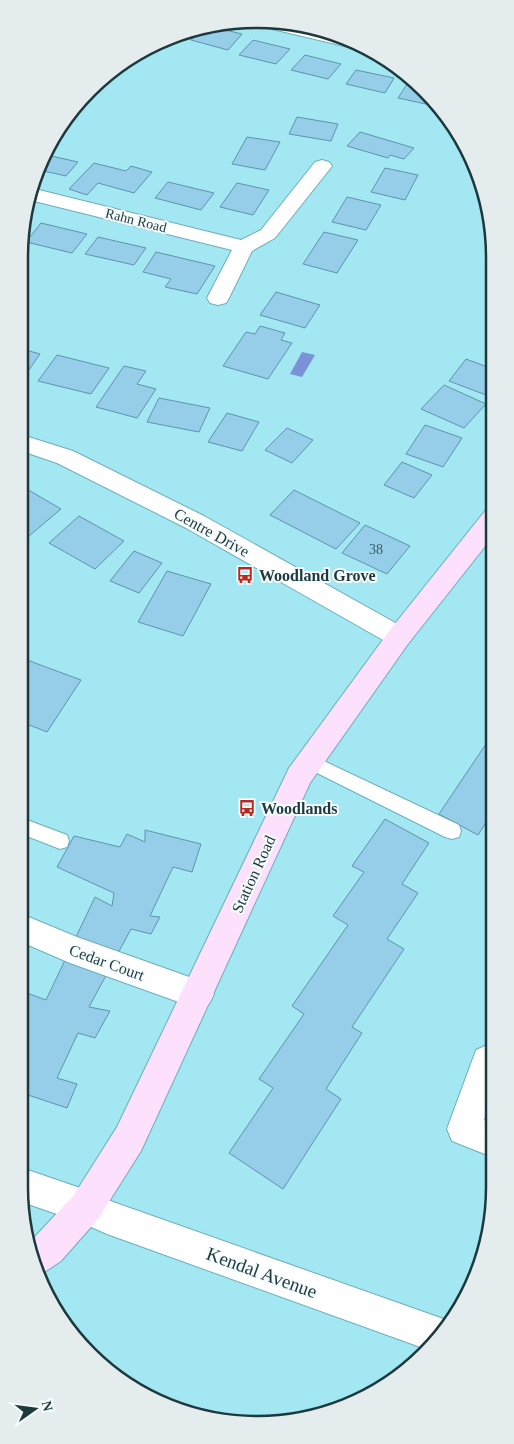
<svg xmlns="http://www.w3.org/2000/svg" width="514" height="1444" font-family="Georgia,serif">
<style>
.water{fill:#7b92d7}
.building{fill:#96cee9;stroke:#5d94ad}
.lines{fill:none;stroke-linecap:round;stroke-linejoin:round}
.lane-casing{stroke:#6caeb9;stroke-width:2}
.street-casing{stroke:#6caeb9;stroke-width:2}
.secondary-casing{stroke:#6caeb9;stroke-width:2}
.lane{fill:#fff;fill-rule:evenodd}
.street{fill:#fff;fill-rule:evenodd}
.secondary{fill:#fde0fb;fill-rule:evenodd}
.labels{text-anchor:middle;stroke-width:4;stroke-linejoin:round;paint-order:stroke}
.far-street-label{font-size:14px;fill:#1d393d;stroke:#f6fcfd}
.number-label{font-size:14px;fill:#3b5e68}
.street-label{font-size:16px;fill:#1d393d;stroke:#f6fcfd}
.poi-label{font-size:16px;font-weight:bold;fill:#1d393d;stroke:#f6fcfd;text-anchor:start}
.near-street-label{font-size:19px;fill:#1d393d;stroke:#f6fcfd}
.rim{fill:none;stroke:#1d393d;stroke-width:2.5}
</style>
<rect width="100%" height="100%" fill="#a3e7f2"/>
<path class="water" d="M302,352L315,355L302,377L290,374Z"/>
<path class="building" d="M209,26L242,34L228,50L191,40L202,29Z
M253,40L290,49L276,64L239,55Z
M305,55L341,64L328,79L291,70Z
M356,70L394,78L385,93L346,84Z
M409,81L415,83L436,100L445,114L432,111L435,106L398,98Z
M297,117L338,124L331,141L289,134Z
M360,132L414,148L404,159L390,155L388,158L347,146Z
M247,137L280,142L265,170L232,164Z
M47,155L78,162L66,176L39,170Z
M94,163L126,171L131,166L152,172L134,193L98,183L87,195L69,189Z
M385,168L418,175L405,200L371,192Z
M168,182L214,193L201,210L155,198Z
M237,183L269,190L253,215L220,207Z
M347,197L381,205L366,230L332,222Z
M41,223L87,234L72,253L26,242Z
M324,232L358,240L337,273L303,264Z
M98,237L146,248L134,265L85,254Z
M156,252L215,266L197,294L165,287L171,279L143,272Z
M276,292L320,305L305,328L260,315Z
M260,326L285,333L281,340L292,343L268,379L223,366L246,332L255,334Z
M19,348L40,354L26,374L19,373Z
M493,351V364L485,361Z
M57,355L109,368L91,394L38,381Z
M466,359L493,369L494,398L449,381Z
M124,366L146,371L137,384L156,389L137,418L96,407Z
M444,385L486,404L464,428L421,409Z
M159,398L210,408L199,432L147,422Z
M227,413L259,422L242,451L208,442Z
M425,425L462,438L443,467L406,454Z
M287,428L313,440L292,463L265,450Z
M402,462L432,475L414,498L384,485Z
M25,488L61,509L29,536L19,530V493Z
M294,490L360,523L336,549L270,515Z
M79,516L124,541L95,569L49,543Z
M365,525L410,546L387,574L342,553Z
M134,551L162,563L139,593L110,581Z
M167,571L211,584L183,636L138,622Z
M19,657L81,680L47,732L19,721Z
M494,732V810L478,835L439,814Z
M385,819L429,843L402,884L418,893L387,939L404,949L352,1027L362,1033L326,1089L341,1099L283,1189L229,1153L273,1088L259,1079L304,1014L292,1006L348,925L333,916L364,872L352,866Z
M145,830L201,844L192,872L173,867L150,916L160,917L151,934L131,929L89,1007L110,1011L95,1038L78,1033L57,1078L77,1084L67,1108L19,1092V990L46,1000L95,897L112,906L114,893L57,867L74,836L120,847L127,834L145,842Z
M495,950V970L486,965Z"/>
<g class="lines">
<g class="lane-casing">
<path id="lane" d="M309,754L459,825L461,831L459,837L452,839L445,837L303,766L300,761L303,756Z
M19,817L67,835L69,841L67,847L60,849L19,833Z"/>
</g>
<g class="street-casing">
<path id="street" d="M266,23C305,26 332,32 368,47L361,50L268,28Z
M322,160L329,162L332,166L329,170L275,238L252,251L229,298L226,303L218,305L210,303L207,298L232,250L26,199L31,188L241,240L261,230L315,162Z
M19,434L73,451L204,516L408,630L412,637L408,644L399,647L390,644L186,528L57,463L19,450Z
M19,913L77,937L209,984L214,994L209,1004L198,1009L70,963L19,941Z
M487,1045L495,1049V1086L484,1120L495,1124V1158L452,1141L447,1129L476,1050Z
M19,1167L86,1190L113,1202L452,1322L426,1349L107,1234L80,1222L22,1202L19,1187Z"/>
</g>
<g class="secondary-casing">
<path id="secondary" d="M494,508V535L408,644L310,783L141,1151L98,1219L61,1261L37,1277L30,1242L74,1195L117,1127L289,768L390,630L485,511Z"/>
</g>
<use href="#lane" class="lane"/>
<use href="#street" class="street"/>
<use href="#secondary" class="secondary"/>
</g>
<defs>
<g id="bus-bare" transform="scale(1.35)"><path d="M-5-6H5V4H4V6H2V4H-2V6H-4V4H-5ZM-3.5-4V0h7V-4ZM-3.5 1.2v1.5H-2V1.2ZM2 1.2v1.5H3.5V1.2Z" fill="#b82a1f" stroke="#f6fcfd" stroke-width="2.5" paint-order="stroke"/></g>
</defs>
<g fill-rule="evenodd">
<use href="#bus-bare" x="245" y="575"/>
<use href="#bus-bare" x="247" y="808"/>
</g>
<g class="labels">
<g class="far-street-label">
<text transform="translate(136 220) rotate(14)" y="5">Rahn Road</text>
</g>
<g class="number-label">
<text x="376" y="554">38</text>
</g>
<g class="street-label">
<text transform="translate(212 532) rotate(29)" y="6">Centre Drive</text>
<text transform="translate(253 874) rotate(-65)" y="6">Station Road</text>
<text transform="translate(107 962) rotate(20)" y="6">Cedar Court</text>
</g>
<g class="poi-label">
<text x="259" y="581">Woodland Grove</text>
<text x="261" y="814">Woodlands</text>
</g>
<g class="near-street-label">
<text transform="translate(262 1272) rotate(20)" y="7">Kendal Avenue</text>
</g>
</g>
<path d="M0 0H514V1444H0ZM257 28H257A229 229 0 0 1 486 257V1187A229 229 0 0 1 257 1416H257A229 229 0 0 1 28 1187V257A229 229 0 0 1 257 28Z" fill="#e5ecee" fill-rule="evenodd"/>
<path class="rim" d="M257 28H257A229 229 0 0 1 486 257V1187A229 229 0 0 1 257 1416H257A229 229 0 0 1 28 1187V257A229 229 0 0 1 257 28Z"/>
<g transform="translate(35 1409) rotate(76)" stroke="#f6fcfd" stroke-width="4" paint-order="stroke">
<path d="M0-4L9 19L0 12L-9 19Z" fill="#1d393d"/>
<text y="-8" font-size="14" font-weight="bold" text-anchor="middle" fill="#1d393d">N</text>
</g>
</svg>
